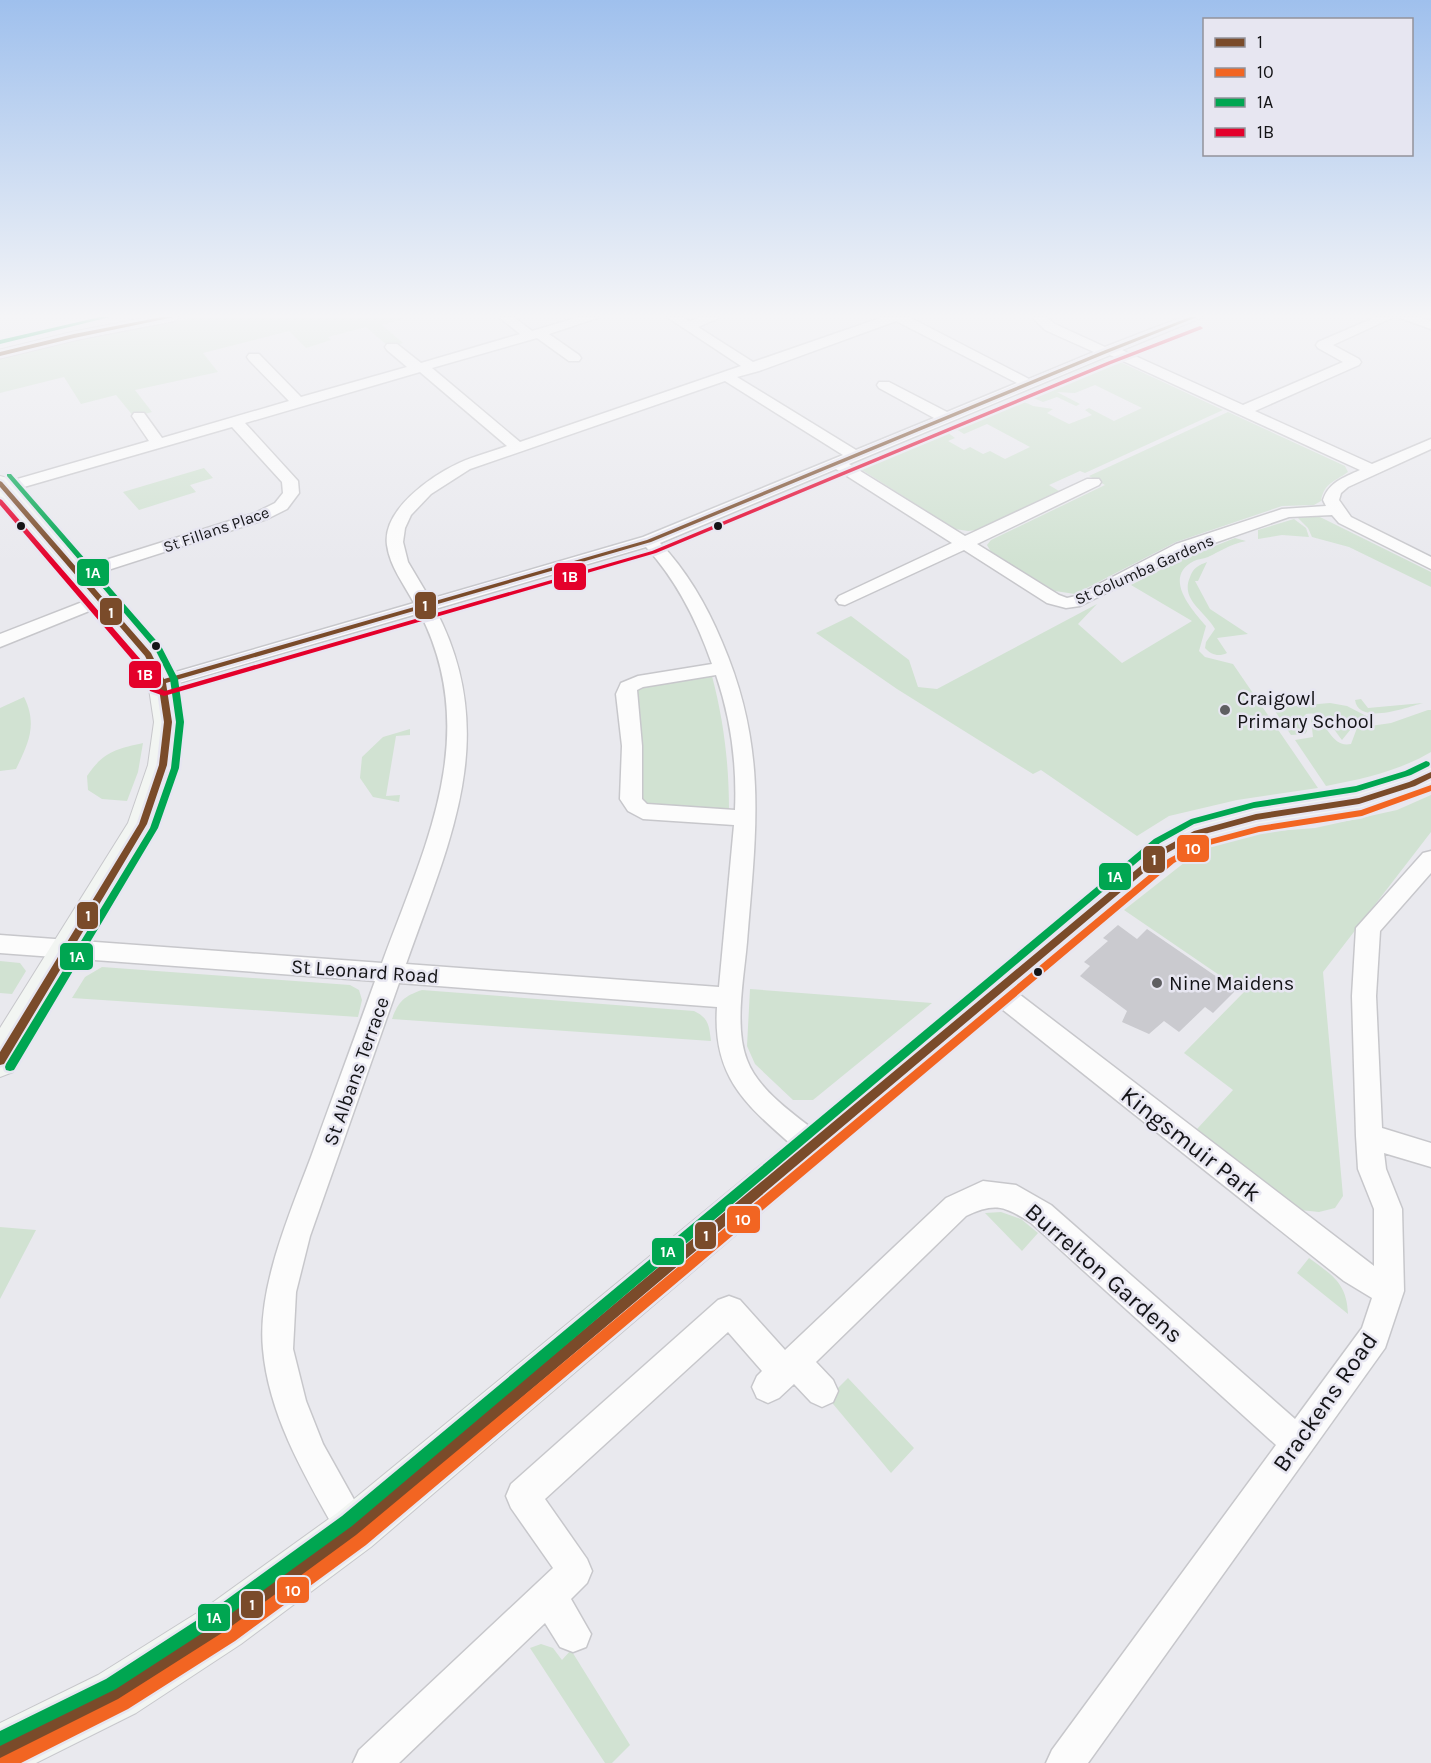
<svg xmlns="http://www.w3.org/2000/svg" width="1431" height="1763" font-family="Karla,sans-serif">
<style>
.green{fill:#d1e2d2}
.building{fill:#cacacf}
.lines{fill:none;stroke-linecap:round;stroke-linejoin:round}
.street-casing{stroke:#c7c7cb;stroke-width:3}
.secondary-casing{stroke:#c7c7cb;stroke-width:2}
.street{fill:#fcfcfc;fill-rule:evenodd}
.secondary{fill:#f2f5f2;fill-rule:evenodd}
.bus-1-casing{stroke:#e7e6f1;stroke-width:5}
.bus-2-casing{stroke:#e7e6f1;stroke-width:5}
.bus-3-casing{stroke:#e7e6f1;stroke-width:5}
.bus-4-casing{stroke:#e7e6f1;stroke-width:5}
.bus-1{fill:#7a4b2a;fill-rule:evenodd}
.bus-2{fill:#f26522;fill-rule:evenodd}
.bus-3{fill:#00a651;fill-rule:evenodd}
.bus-4{fill:#e4002b;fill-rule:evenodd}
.bus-dot{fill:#141417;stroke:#e7e6f1;stroke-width:2}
.poi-dot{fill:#5f5f62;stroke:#e7e6f1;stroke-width:2}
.labels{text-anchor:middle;stroke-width:5;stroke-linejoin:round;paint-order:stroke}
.far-street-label{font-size:16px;fill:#141417;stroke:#e7e6f1}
.poi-label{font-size:20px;fill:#141417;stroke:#e7e6f1;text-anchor:start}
.street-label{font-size:20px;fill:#141417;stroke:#e7e6f1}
.near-street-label{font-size:24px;fill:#141417;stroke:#e7e6f1}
.line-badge{stroke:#e7e6f1;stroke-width:2}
.badge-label{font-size:16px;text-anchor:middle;font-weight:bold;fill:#fff}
</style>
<rect width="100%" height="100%" fill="#e9e9ee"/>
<path class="green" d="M198,317H409L382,325L403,343L389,347L366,327L328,337L331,340L306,348L289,331L203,353L218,372L135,390L152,412L134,417L116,395L81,404L64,377L0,393V359L77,340Z
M1104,360L1118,361L1223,410L1085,473L1080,471L1049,485L1059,491L977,530L968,531L955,529L862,470L860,466L864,462L943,429L955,438L948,441L964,450L970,447L983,454L990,451L1005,459L1030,447L987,424L964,434L951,426L1016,398L1033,406L1053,409L1047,413L1069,424L1092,415L1085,410L1089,408L1114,421L1142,408L1095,385L1075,393L1057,392L1080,404L1076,406L1057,397L1043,402L1024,394Z
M1228,412L1345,466L1348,472C1334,482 1324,483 1321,501L1314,505L1282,506L1176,542L1075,594L1055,591L991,552L987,545L991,540L1105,485L1089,476Z
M204,468L213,478L190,485L196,492L139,510L123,492Z
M1308,516L1320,517L1431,572V587L1349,547L1312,537L1308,528L1298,518Z
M1294,519L1306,528L1309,537L1282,535L1258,539V530Z
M1235,538L1246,541C1228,545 1223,550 1208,557C1203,559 1198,559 1194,561C1162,577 1192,610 1206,626L1199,651L1205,657L1233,664L1318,788L1237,800L1169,816L1137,836L1041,770L1033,774L897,689L816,633L851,616L909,660L918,687L937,689L1097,604L1078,624L1122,663L1192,621L1131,585L1182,559Z
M1207,562L1198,581H1195L1210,609L1248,634L1217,638L1227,653C1219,657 1211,655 1205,648L1206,642L1215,629C1205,611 1180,600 1190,577C1193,568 1199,565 1207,562Z
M707,675L712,676C724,722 729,764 729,811L642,804L635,690L643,686Z
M24,697C38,725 28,744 16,769L0,771V708Z
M1361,699L1368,708L1423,703C1407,707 1359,726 1355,700Z
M1330,703L1347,706L1374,720L1355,724L1342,740C1332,727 1324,710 1306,714L1302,719L1307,731L1305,734L1291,735L1273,708Z
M1428,710H1431V752C1399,771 1362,779 1326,786L1295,740L1313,737L1311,719L1314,717C1329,725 1332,748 1351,744L1357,728L1391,723Z
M410,729V735L396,736L386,796L400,795L399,802L373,797L360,778L362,757L383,737Z
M143,743L138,772L127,801L102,799L88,790L87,776C103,752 116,749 143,743Z
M1431,795V832L1323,972L1343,1196L1335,1208L1319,1212L1300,1210L1197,1129L1233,1090L1184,1053L1244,992L1124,910L1203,848L1252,833L1315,828L1397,810Z
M0,961L20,963L26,971L12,994L0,993Z
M102,967L350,985L359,990L362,1000L358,1017L72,998L85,977Z
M750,989L932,1003L813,1100H793L755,1064L747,1046Z
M422,990L694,1011C709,1018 709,1026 711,1041L392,1019C398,1002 404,996 422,990Z
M1001,1212L1021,1219L1038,1233L1022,1251L985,1213Z
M0,1227L36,1230L0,1299Z
M1309,1258C1332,1275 1347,1283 1348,1314L1297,1273Z
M848,1378L914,1448L891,1473L828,1398Z
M541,1644L553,1648L562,1660L571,1650L630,1745L612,1763H605L530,1648Z"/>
<path class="building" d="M1118,925L1137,939L1147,929L1236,990L1213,1013L1205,1007L1179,1032L1164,1021L1149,1034L1122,1022L1127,1011L1080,976L1090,966L1084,962L1108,941L1103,938Z"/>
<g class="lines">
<g class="street-casing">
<path id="street" d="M152,317H180L174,321L74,340L0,358V350L74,332Z
M499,317H514L532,331L579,317H600L549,334L579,355L581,358L579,361H569L537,338L432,368L520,442L741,366L667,317H682L689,321L701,317H721L698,327L753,362L883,317H909L1029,379L1094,352L1045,330L1032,317H1046L1055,324L1105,347L1183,317H1202L1122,350L1243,405L1343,362L1318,348L1316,345L1318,342L1376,317H1394L1333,345L1359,359L1361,362L1359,365L1255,411L1372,464L1431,439V449L1348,487L1341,493L1339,500L1351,517L1431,557V569L1339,523L1332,515L1289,517L1188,552L1080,606L1066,608L1047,603L964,550L845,605L839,604L836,600L839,596L952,543L836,469L660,543C687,571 707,606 722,642C768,749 756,830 747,942C744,977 734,1027 747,1060C759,1092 797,1116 823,1137L827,1146L823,1155L813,1158L803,1155C752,1109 712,1083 717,1007L399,983L310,1236L296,1292L293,1349L306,1401L323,1444L371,1530L366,1542L354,1547L342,1542C309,1483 269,1419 263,1349C257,1288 290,1213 311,1157C332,1098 354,1040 375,981L0,953V935L382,963C425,846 482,735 420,613L162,688L155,686L152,682L155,678L414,603C404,584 390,567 387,545C382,510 431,476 459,463C474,456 491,452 507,446L420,372L245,423L298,481L299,493L287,509L267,519L80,579L74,578L71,574L74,570L255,513L275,503L283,493L282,482L232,427L10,491L0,492V484L149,441L132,416L134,413H144L162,438L289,401L249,360L247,357L249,354H259L301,397L407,367L387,350L385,347L387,344H397L421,363L520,334ZM896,321L1017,383L947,412L889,382H879L877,385L879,388L934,418L856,450L737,377L759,371ZM1110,355L1360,470C1343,478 1329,482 1323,500L1326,506L1282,509L1176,544L1076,596L1067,598L1059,595L977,544L1099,485L1101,482L1099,479H1087L965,536L849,464ZM725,381L843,455L643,537L430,599L408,562L403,542L405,528L411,515L431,494L470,469ZM646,547C677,581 697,621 712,664L638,676L621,683L616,694L622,746L620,799L628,811L643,819L734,825L719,987L406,964C449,842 502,735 435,609ZM716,675C731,719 737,764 735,810L647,804L642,799V746L637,690L643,687Z
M1397,317H1418L1431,321V329Z
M103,594L109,595L112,599L109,603L0,647V634Z
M1431,851V873L1380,931L1376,996L1382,1128L1431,1143V1167L1384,1153L1386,1169L1402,1209L1404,1291L1385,1348L1088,1763H1046L1052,1750L1276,1445L1031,1223C1005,1206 995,1202 966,1216L816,1362L833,1380L838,1391L833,1402L822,1407L811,1402L794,1384L779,1398L768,1403L757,1398L752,1387L757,1376L762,1371L728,1332L545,1499L587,1559L592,1571L587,1583L571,1599L591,1634L586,1647L573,1652L560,1647L545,1623L399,1763H353L359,1750L553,1568L511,1508L506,1496L511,1484L718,1300L729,1296L740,1300L785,1350L946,1198L983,1181L1016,1185L1051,1205L1295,1419L1362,1328L1372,1298L1344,1281L988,998L985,991L988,984L997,981L1006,984L1374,1266V1209L1358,1169L1356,1136L1352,996L1356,928L1423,853Z"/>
</g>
<g class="secondary-casing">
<path id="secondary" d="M0,476L8,478L158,649L176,682L182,722L178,765L159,824L13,1072L0,1077V1028L128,823L148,765L154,722L148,682L136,658L0,497Z
M1431,764V788L1423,792L1359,812L1256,828L1204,843L1175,859L371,1547L241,1644L136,1713L36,1763H0V1723L98,1675L205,1608L337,1513L1153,843L1183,826L1194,822L1256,806L1357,790Z"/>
</g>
<use href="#street" class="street"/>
<use href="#secondary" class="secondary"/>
<g class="bus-1-casing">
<path id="bus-1" d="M162,317H174L74,338L0,356V352L74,334Z
M1190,317H1197L1107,353L651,542L166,683L172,722L167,765L147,824L4,1064L0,1065V1052L139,824L159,765L164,722L158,682L145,656L0,487V481L2,482L151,653L164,679L647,540L1103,351Z
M1431,772V778L1415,786L1359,804L1256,820L1197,836L1167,853L359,1535L228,1631L122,1699L0,1759V1744L112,1689L218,1621L349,1525L1161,849L1194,831L1256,814L1359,798L1409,782Z"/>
</g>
<g class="bus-2-casing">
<path id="bus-2" d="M1431,785V791L1362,816L1259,832L1202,847L1174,863L366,1545L235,1641L128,1709L21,1763H0V1758L118,1699L225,1631L356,1535L1168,859L1199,842L1259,826L1361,810Z"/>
</g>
<g class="bus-3-casing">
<path id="bus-3" d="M100,317H110L0,344V340Z
M7,474H11L161,646L178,679L184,722L179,768L158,828L14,1070L10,1071L6,1070L5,1067L6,1064L150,828L171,768L176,722L170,679L155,649L7,476Z
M1426,761L1429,762L1430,764L1429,766L1411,775L1356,792L1254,808L1194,824L1160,843L352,1526L221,1621L116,1689L0,1746V1731L106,1679L211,1611L342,1516L1154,839L1191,819L1254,802L1356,786L1405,771Z"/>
</g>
<g class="bus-4-casing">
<path id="bus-4" d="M1200,326L1203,328L1202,329L1111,364L656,553L164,696L150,691L135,663L0,505V499L2,500L141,660L156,687L165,691L652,551L1107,362Z"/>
</g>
<use href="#bus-1" class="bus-1"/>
<use href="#bus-2" class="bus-2"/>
<use href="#bus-3" class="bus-3"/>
<use href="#bus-4" class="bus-4"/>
</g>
<linearGradient id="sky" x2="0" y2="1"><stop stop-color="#9fc0ed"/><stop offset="0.56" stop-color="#f5f5f7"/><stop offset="1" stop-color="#f5f5f7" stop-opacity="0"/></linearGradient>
<rect width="1431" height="564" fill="url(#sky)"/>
<g class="bus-dot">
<circle cx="21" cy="526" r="5"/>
<circle cx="718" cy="526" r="5"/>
<circle cx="156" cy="646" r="5"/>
<circle cx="1038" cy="972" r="5"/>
</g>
<g class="poi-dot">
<circle cx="1225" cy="710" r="6"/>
<circle cx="1157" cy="983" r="6"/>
</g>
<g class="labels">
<g class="far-street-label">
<text transform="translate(216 529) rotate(-19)" y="6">St Fillans Place</text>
<text transform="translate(1144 569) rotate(-24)" y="6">St Columba Gardens</text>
</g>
<g class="poi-label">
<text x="1237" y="705">Craigowl<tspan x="1237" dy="23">Primary School</tspan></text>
<text x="1169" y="990">Nine Maidens</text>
</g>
<g class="street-label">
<text transform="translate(365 971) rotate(4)" y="7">St Leonard Road</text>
<text transform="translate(356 1071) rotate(-70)" y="7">St Albans Terrace</text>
</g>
<g class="near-street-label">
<text transform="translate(1191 1144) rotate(38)" y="8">Kingsmuir Park</text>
<text transform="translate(1104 1273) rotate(41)" y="8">Burrelton Gardens</text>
<text transform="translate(1325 1402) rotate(-55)" y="8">Brackens Road</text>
</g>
</g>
<g class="line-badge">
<rect x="76" y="558" width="34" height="29" rx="6" fill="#00a651"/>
<rect x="553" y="562" width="34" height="29" rx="6" fill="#e4002b"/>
<rect x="414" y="591" width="23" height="29" rx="6" fill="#7a4b2a"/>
<rect x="99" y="597" width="24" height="29" rx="6" fill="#7a4b2a"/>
<rect x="128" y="660" width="34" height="29" rx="6" fill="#e4002b"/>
<rect x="1176" y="834" width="34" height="29" rx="6" fill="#f26522"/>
<rect x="1142" y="845" width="24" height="29" rx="6" fill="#7a4b2a"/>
<rect x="1098" y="862" width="34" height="29" rx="6" fill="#00a651"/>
<rect x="76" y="901" width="23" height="29" rx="6" fill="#7a4b2a"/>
<rect x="59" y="942" width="35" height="29" rx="6" fill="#00a651"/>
<rect x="726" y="1205" width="35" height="29" rx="6" fill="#f26522"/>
<rect x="694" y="1221" width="23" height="29" rx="6" fill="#7a4b2a"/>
<rect x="651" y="1237" width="34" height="29" rx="6" fill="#00a651"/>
<rect x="276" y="1576" width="34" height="28" rx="6" fill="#f26522"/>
<rect x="240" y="1590" width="24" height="29" rx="6" fill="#7a4b2a"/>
<rect x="197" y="1603" width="34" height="29" rx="6" fill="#00a651"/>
</g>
<g class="badge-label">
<text x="93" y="578">1A</text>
<text x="570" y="582">1B</text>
<text x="425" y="611">1</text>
<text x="111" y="618">1</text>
<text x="145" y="680">1B</text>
<text x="1193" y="854">10</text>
<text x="1154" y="865">1</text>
<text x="1115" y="882">1A</text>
<text x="88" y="921">1</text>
<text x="77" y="962">1A</text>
<text x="743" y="1225">10</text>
<text x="706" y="1241">1</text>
<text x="668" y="1257">1A</text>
<text x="293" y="1596">10</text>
<text x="252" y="1610">1</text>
<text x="214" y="1623">1A</text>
</g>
<rect x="1203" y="18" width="210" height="138" fill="#e7e6f1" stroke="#93929a" stroke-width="1.5"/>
<rect x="1215" y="38" width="30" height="9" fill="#7a4b2a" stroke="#93929a" stroke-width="1.5"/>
<text x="1257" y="48" font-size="18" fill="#141417">1</text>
<rect x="1215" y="68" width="30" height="9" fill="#f26522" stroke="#93929a" stroke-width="1.5"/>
<text x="1257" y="78" font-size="18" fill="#141417">10</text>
<rect x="1215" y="98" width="30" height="9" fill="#00a651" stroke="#93929a" stroke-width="1.5"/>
<text x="1257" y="108" font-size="18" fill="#141417">1A</text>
<rect x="1215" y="128" width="30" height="9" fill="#e4002b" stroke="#93929a" stroke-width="1.5"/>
<text x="1257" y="138" font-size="18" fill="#141417">1B</text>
</svg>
